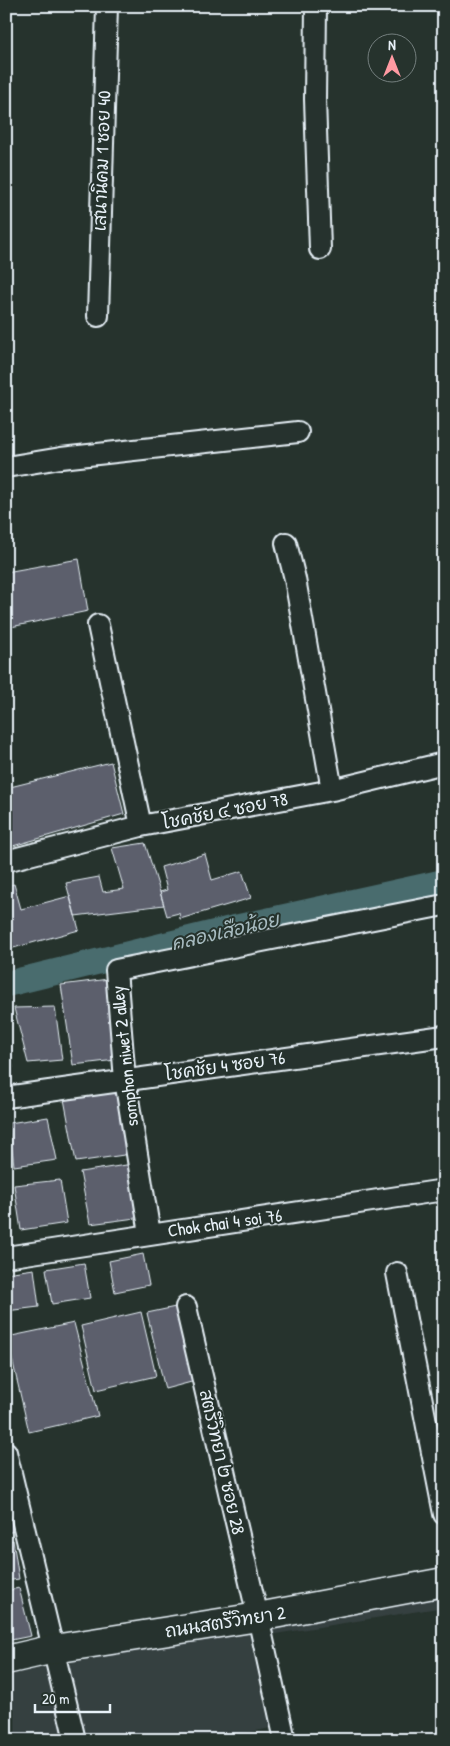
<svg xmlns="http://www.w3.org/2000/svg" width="450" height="1746" font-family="'Patrick Hand','Playpen Sans Thai',sans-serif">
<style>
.built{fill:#364040}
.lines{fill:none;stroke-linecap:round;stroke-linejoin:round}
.canal{stroke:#496c6e;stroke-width:26}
.building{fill:#5c5f6c;stroke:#e8f1f8}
.street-casing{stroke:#e8f1f8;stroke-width:24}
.secondary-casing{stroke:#e8f1f8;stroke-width:31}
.street{stroke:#26332d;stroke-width:20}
.secondary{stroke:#26332d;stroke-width:28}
.labels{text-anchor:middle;stroke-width:4;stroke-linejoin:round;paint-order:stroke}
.street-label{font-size:18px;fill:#e8f1f8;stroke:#26332d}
.water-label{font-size:19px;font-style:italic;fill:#a8bcc1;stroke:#26332d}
</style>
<rect width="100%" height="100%" fill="#26332d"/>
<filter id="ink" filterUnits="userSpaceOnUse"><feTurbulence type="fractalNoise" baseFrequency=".02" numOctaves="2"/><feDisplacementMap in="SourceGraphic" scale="10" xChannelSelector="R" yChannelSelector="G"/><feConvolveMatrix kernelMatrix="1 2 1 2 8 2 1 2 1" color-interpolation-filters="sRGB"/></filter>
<g filter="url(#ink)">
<path class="built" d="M444,1596V1607L250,1638L270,1728L214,1740H6V1675L236,1630Z"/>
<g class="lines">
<path class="canal" d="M6,984L230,929L444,882"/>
</g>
<path class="building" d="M79,559L88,611L6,628V572Z
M111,762L124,814L6,848V788Z
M145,843L164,905L75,916L66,883L99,877L103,892L124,889L112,848Z
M205,854L212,880L242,871L251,898L180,919L179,913L167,916L160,892L167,890L161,867Z
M14,884L21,909L70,896L79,930L6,950V886Z
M109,979L116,1060L73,1065L61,985Z
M55,1007L62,1060L28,1063L14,1008Z
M8,1026L13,1068H6V1027Z
M121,1091L131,1154L76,1162L64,1099Z
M48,1117L57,1160L14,1166L9,1123Z
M133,1164L143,1217L90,1224L80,1172Z
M60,1180L67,1223L21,1230L14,1185Z
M143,1254L149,1285L115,1292L109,1261Z
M84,1263L90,1298L52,1304L46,1269Z
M34,1269L39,1307L6,1311V1273Z
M180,1306L199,1380L165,1389L147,1313Z
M141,1312L156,1376L96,1390L81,1326Z
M74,1323L98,1416L29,1432L7,1337Z
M9,1504L15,1531L6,1533V1505Z
M13,1540L19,1579L6,1581V1542Z
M19,1588L31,1636L6,1641V1591Z"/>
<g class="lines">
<g class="street-casing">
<path id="street" d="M316,6L315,99L320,249
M98,316L107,6
M6,467L61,458L298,432
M286,543L295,579L332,790
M98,625L141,826
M6,861L141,826L332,790L444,763
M6,1097L444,1036
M150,1234L125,1080L116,970L444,905
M6,1257L444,1190
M397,1273L444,1514
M186,1307L258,1617L285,1740
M6,1452L75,1740"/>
</g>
<g class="secondary-casing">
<path id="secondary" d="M6,1660L54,1649L258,1617L444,1582"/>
</g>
<use href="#street" class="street"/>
<use href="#secondary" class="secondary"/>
</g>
</g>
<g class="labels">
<g class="street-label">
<text transform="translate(102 161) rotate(-88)" y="6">เสนานิคม 1 ซอย 40</text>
<text transform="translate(225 811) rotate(-11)" y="6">โชคชัย ๔ ซอย 78</text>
<text transform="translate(125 1056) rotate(-96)" y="6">somphon niwet 2 alley</text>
<text transform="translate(225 1066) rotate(-8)" y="6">โชคชัย 4 ซอย 76</text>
<text transform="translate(225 1223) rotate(-8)" y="6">Chok chai 4 soi 76</text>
<text transform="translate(222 1462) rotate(77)" y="6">สตรีวิทยา ๒ ซอย 28</text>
<text transform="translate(225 1622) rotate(-9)" y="6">ถนนสตรีวิทยา 2</text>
</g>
<g class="water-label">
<text transform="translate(225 931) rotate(-13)" y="7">คลองเสือน้อย</text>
</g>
</g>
<rect width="450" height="1746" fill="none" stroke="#26332d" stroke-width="25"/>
<rect x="12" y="12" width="425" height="1721" fill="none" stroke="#e8f1f8" stroke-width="2" filter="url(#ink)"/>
<g transform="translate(392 58)"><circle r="24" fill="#26332d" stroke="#747f7e"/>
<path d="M0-4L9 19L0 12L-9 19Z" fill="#ff9aa2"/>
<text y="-8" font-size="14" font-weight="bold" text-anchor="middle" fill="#e8f1f8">N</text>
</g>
<path d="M35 1704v8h75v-8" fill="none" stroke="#e8f1f8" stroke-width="2.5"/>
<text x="42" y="1704" font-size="15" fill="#e8f1f8" stroke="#26332d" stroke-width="4" paint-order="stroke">20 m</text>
</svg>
